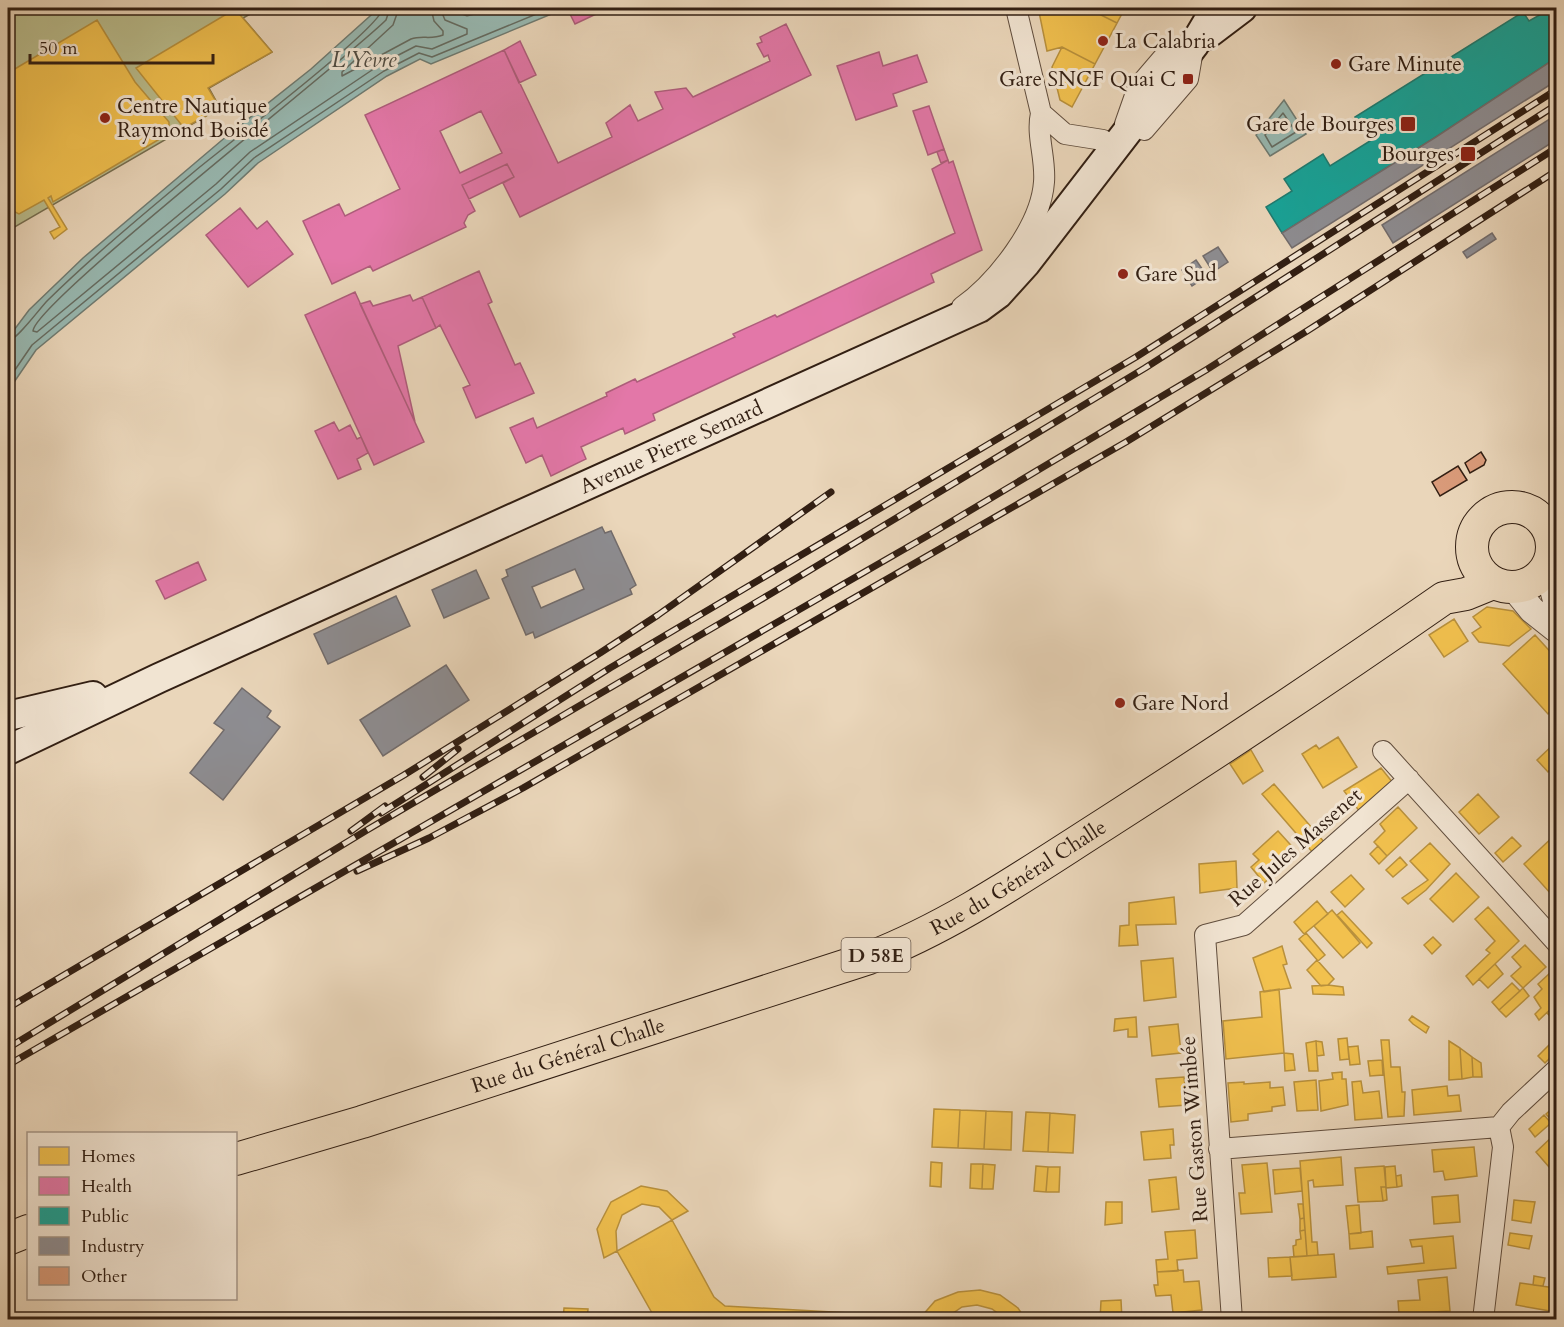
<svg xmlns="http://www.w3.org/2000/svg" width="1564" height="1327" font-family="Cardo,serif">
<style>
.green{fill:#babd8d;stroke:#766e50;stroke-width:1.5}
.water{fill:#98b9b2;stroke:#6f7b72;stroke-width:1.5}
.homes{fill:#f2c14e;stroke:#b8903c;stroke-width:1.5}
.health{fill:#e377a8;stroke:#ae5d7b;stroke-width:1.5;fill-rule:evenodd}
.public{fill:#17a398;stroke:#1f7b70;stroke-width:1.5}
.industry{fill:#8d8d92;stroke:#726c6c;stroke-width:1.5;fill-rule:evenodd}
.lines{fill:none;stroke-linecap:round;stroke-linejoin:round}
.shore{stroke:#656c62;stroke-width:1.5}
.building{fill:#da9b7a;stroke:#321f13;stroke-width:1.5}
.minor-casing{stroke:#604d3d;stroke-width:22}
.tertiary-casing{stroke:#604d3d;stroke-width:28}
.secondary-casing{stroke:#321f13;stroke-width:32}
.primary-casing{stroke:#321f13;stroke-width:34}
.minor{stroke:#f1e4d2;stroke-width:20}
.tertiary{stroke:#f1e4d2;stroke-width:26}
.secondary{stroke:#f1e4d2;stroke-width:28}
.primary{stroke:#ead6ba;stroke-width:32}
.rail-casing{stroke:#321f13;stroke-width:7}
.rail{stroke:#f1e4d2;stroke-width:4.5;stroke-dasharray:14;stroke-linecap:butt}
.poi-dot{fill:#8f2418;stroke:#f1e4d2;stroke-width:2}
.labels{text-anchor:middle;stroke-width:6;stroke-linejoin:round;paint-order:stroke}
.shield{fill:#f1e4d2;stroke:#6b5a4c;stroke-width:1.5}
.shield-label{font-size:20px;font-weight:bold;fill:#321f13}
.poi-label{font-size:21px;fill:#321f13;stroke:#f1e4d2;text-anchor:start}
.street-label{font-size:21px;fill:#321f13;stroke:#f1e4d2}
.water-label{font-size:22px;font-style:italic;fill:#514d43;stroke:#f1e4d2}
</style>
<rect width="100%" height="100%" fill="#ead6ba"/>
<filter id="stains"><feTurbulence type="fractalNoise" baseFrequency=".00333" numOctaves="4"/><feColorMatrix values="0 0 0 0 .2 0 0 0 0 .09 0 0 0 0 .02 0 0 0 .5 -.17"/></filter>
<radialGradient id="worn" r=".72"><stop offset=".6" stop-color="#630" stop-opacity="0"/><stop offset="1" stop-color="#630" stop-opacity=".3"/></radialGradient>
<path class="green" d="M8,8H261L243,18L272,52L209,88L220,108L13,228L8,214Z"/>
<path class="water" d="M379,8H447L467,16L496,8H566L431,64L420,59L387,76L258,163L225,194L36,350L8,391V338L29,310L83,258L228,135L311,69Z
M1284,100L1306,134L1270,156L1256,135Z"/>
<path class="homes" d="M1038,8H1070L1071,9L1039,12Z
M1087,8H1125L1117,23Z
M1087,8L1117,23L1095,64L1062,47L1047,51L1039,12Z
M235,9L272,52L208,88L220,108L184,128L136,68Z
M97,20L135,82L169,122V127L155,136L158,140L99,175L53,202L51,196L48,198L67,229L54,239L50,232L60,227L44,200L19,214L11,210L8,200V73Z
M1062,47L1095,64L1072,107L1060,100L1052,67Z
M1487,607L1513,611L1531,629L1509,646L1479,642L1472,633L1481,627L1473,617Z
M1454,619L1468,641L1444,657L1429,635Z
M1535,635L1556,658V706L1548,714L1503,664Z
M1338,737L1357,767L1323,788L1302,754L1316,745L1319,749Z
M1556,742V764L1548,772L1537,760Z
M1251,750L1263,771L1243,784L1230,764Z
M1381,768L1393,783L1360,812L1344,791Z
M1274,784L1325,843L1314,854L1262,794Z
M1478,794L1499,817L1479,834L1459,812Z
M1398,807L1417,828L1387,856L1374,842L1385,831L1380,824Z
M1278,831L1298,853L1264,883L1251,867L1259,860L1253,854Z
M1556,834V889L1551,894L1524,864Z
M1512,837L1521,846L1503,862L1495,853Z
M1430,843L1450,864L1426,890L1408,904L1402,898L1428,880L1410,861Z
M1378,846L1387,856L1379,864L1370,854Z
M1400,857L1407,865L1393,877L1386,870Z
M1236,861L1237,888L1200,893L1199,864Z
M1456,873L1479,897L1453,922L1430,899Z
M1351,875L1364,889L1345,907L1331,892Z
M1174,897L1176,924L1136,925L1138,945L1119,946L1120,926L1129,925V903Z
M1317,901L1328,914L1304,934L1294,922Z
M1488,907L1519,941L1473,985L1466,976L1490,953L1486,950L1495,941L1475,919Z
M1332,910L1360,943L1343,958L1314,926Z
M1342,911L1372,943L1367,948L1337,915Z
M1306,933L1325,955L1318,961L1299,939Z
M1433,937L1441,945L1432,954L1424,945Z
M1525,945L1546,967L1523,988L1511,976L1521,967L1512,957Z
M1282,946L1287,964L1283,965L1291,988L1264,992L1253,958Z
M1173,958L1176,997L1144,1001L1141,961Z
M1317,960L1334,979L1328,985L1321,986L1307,970Z
M1495,964L1503,974L1488,988L1479,979Z
M1550,973L1556,979V1004L1539,1020L1535,1014L1541,1008L1534,997L1542,989L1538,984Z
M1512,983L1520,991L1499,1010L1492,1002Z
M1328,985L1343,987L1344,995L1313,994L1312,986Z
M1523,988L1529,996L1506,1017L1499,1010Z
M1279,989L1284,1053L1226,1059L1223,1021L1262,1017L1260,992Z
M1556,1004V1022L1547,1013Z
M1412,1016L1429,1027L1426,1033L1413,1024L1409,1020Z
M1136,1017L1137,1037H1128V1029L1114,1031L1115,1019Z
M1178,1024L1181,1053L1152,1056L1149,1027Z
M1347,1038L1349,1059L1340,1060L1338,1039Z
M1556,1038V1052L1545,1063L1538,1056Z
M1381,1040H1389L1391,1067H1400L1402,1092H1405L1404,1116L1388,1117Z
M1316,1041L1322,1042L1324,1055L1317,1056Z
M1316,1041L1318,1071H1309L1306,1043Z
M1449,1041L1460,1048L1462,1079L1449,1080Z
M1358,1046L1360,1064L1350,1065L1348,1047Z
M1460,1048L1472,1057L1473,1077L1462,1079Z
M1284,1053L1293,1054L1295,1070L1285,1071Z
M1472,1057L1481,1063L1482,1077H1473Z
M1382,1060L1383,1075L1370,1076L1368,1061Z
M1342,1072V1079H1346L1348,1105L1321,1111L1319,1081L1333,1079L1332,1073Z
M1184,1077L1187,1105L1159,1107L1156,1079Z
M1316,1080L1318,1110L1297,1111L1294,1082Z
M1361,1081L1363,1093L1379,1091L1382,1118L1355,1120L1352,1082Z
M1244,1082V1084L1270,1082V1088L1283,1087L1285,1105L1272,1107V1111L1248,1114V1120L1231,1122L1228,1083Z
M1447,1086L1448,1096L1459,1095L1461,1111L1414,1115L1412,1090Z
M1556,1105V1125L1546,1114Z
M934,1109L960,1110L958,1148L932,1147Z
M960,1110L986,1111L984,1149L958,1148Z
M986,1111L1012,1112L1011,1150L984,1149Z
M1026,1112L1050,1113L1048,1152L1023,1151Z
M1050,1113L1075,1115L1073,1153L1048,1152Z
M1544,1115L1551,1123L1535,1137L1529,1129Z
M1173,1129L1174,1145H1170L1171,1158L1144,1160L1141,1132Z
M1556,1133V1175L1536,1152Z
M1474,1147L1477,1176L1445,1180L1443,1171L1434,1172L1432,1150Z
M1341,1157L1343,1185L1314,1187L1313,1180L1308,1181L1312,1242H1317L1318,1255L1307,1256L1300,1161Z
M931,1162L942,1163L941,1187L930,1186Z
M1267,1163L1272,1212L1241,1214L1239,1193H1245L1242,1165Z
M971,1164H983L982,1189L970,1188Z
M983,1164L995,1165L993,1189H982Z
M1036,1166L1048,1167L1046,1192L1034,1191Z
M1384,1166L1386,1187H1381L1383,1201L1358,1202L1355,1168Z
M1395,1166L1397,1187L1386,1188L1387,1200L1383,1201L1381,1187H1386L1385,1167Z
M1048,1167H1060L1059,1192H1046Z
M1300,1168L1302,1191L1275,1194L1273,1170Z
M1401,1175L1402,1186L1397,1187L1396,1176Z
M1176,1177L1179,1209L1152,1212L1149,1180Z
M641,1186L667,1191L688,1211L672,1220L659,1207L642,1204L622,1215L616,1231L617,1251L604,1258L597,1229L611,1202Z
M1458,1195L1460,1222L1434,1224L1432,1197Z
M1514,1200L1535,1202L1531,1223L1512,1220Z
M1106,1202H1122V1223L1105,1225Z
M1298,1204H1303L1304,1218L1300,1219Z
M1359,1205L1361,1233L1349,1234L1346,1206Z
M1304,1218L1305,1230L1300,1231V1219Z
M672,1220L714,1297L725,1306L921,1317L935,1301L958,1292L980,1290L1000,1295L1018,1308L1026,1320H1007L992,1309L977,1305L962,1307L943,1320H656L617,1251Z
M1195,1230L1197,1258L1177,1260L1178,1271L1157,1272L1156,1260L1168,1259L1165,1232Z
M1305,1230L1307,1256L1294,1257L1293,1246L1296,1245V1240L1301,1239L1300,1231Z
M1372,1231L1373,1247L1350,1249L1349,1234Z
M1510,1233L1532,1236L1529,1249L1508,1245Z
M1453,1236L1456,1268L1388,1274L1387,1267L1424,1263L1422,1246L1412,1247L1410,1240Z
M1334,1254L1336,1277L1292,1280L1290,1257Z
M1290,1257L1292,1276L1269,1277L1268,1258Z
M1183,1270L1184,1282L1199,1281L1202,1310L1173,1313L1171,1295L1156,1296L1154,1285H1158L1157,1272Z
M1534,1276L1545,1278L1543,1286L1533,1285Z
M1447,1277L1450,1311L1399,1314L1398,1301L1420,1300L1418,1280Z
M1520,1283L1555,1288L1556,1312L1516,1305Z
M1121,1300L1122,1320H1100L1101,1301Z
M564,1308L588,1309L587,1320H563Z"/>
<path class="health" d="M567,8H609L575,24Z
M786,24L811,75L520,217L503,183L514,177L507,164L462,185L475,211L468,215L464,223L466,227L373,271L370,266L332,284L303,221L339,204L345,216L400,189L365,115L504,50L558,163L612,137L606,123L630,105L638,121L663,109L655,92L686,88L693,97L770,61L768,55L764,57L757,44L762,42L760,37ZM481,111L502,153L460,173L440,131Z
M520,41L536,75L519,83L504,50Z
M879,52L883,66L917,55L927,82L893,94L897,106L856,120L837,66Z
M929,106L944,149L928,155L913,111Z
M944,149L948,160L941,163L937,152Z
M948,160L949,163L953,161L982,250L931,274L934,282L653,414L655,420L625,434L623,428L581,447L586,459L551,476L542,455L526,463L510,428L533,418L537,428L607,396L606,393L635,379L637,382L735,337L733,334L775,315L777,317L955,233L932,169Z
M507,164L514,177L469,199L462,185Z
M240,208L257,229L267,221L293,254L248,287L206,235Z
M479,271L492,302L488,304L515,365L520,363L534,393L476,418L463,388L470,385L440,325L436,328L422,297Z
M355,292L424,442L374,465L305,315Z
M410,295L413,301L422,297L436,328L398,346L415,422L360,304L370,301L373,306Z
M334,422L339,431L350,425L357,439L361,437L368,453L357,459L361,469L338,479L315,431Z
M198,562L206,580L165,599L156,581Z"/>
<path class="public" d="M1552,8H1556V58L1436,137L1282,233L1266,207L1292,191L1284,179L1323,154L1330,166L1370,141L1355,117L1523,12L1529,21Z"/>
<path class="industry" d="M1556,58V81L1292,248L1282,233L1436,137Z
M1556,115V140L1393,243L1382,225Z
M1492,233L1496,239L1467,258L1463,252Z
M1218,247L1228,262L1213,272L1203,256Z
M1196,260L1207,276L1192,286L1182,270Z
M602,527L605,533L611,531L636,585L630,589L632,594L535,638L533,632L526,635L502,579L508,576L506,570ZM575,569L584,589L541,608L532,587Z
M476,570L489,598L444,618L432,590Z
M396,596L410,626L328,664L314,634Z
M446,665L469,700L383,756L360,720Z
M242,688L271,711L267,717L280,727L223,800L190,773L224,730L214,723Z"/>
<g class="lines">
<path class="shore" d="M390,8L386,20C343,63 34,303 33,331L37,332L216,184L250,152L381,64L416,46L432,49L467,34V29L445,20L440,8
M399,8L393,25L342,72V76L411,39C422,35 431,40 443,35V31L434,21L431,8
M1283,113L1296,132L1272,147L1265,135Z
M8,341C17,340 39,309 48,300C95,254 145,213 195,171C221,149 381,28 383,8
M8,380L32,345L221,189L254,158L384,71L419,53L432,57L551,8"/>
</g>
<path class="building" d="M1481,452L1486,460L1484,465L1470,473L1465,463Z
M1458,466L1467,480L1440,496L1432,482Z"/>
<g class="lines">
<g class="minor-casing">
<path id="minor" d="M1041,113L1065,134L1103,140L1113,148
M1125,124L1138,87L1162,59L1191,46
M1144,130L1188,79L1193,50
M962,307C997,282 1041,226 1044,182C1046,158 1036,136 1041,113L1016,8
M1383,751L1556,942
M1219,1149L1499,1127
M1232,1320L1205,935L1244,925L1409,779
M1483,1320L1503,1147L1499,1127L1511,1112L1556,1070"/>
</g>
<g class="tertiary-casing">
<path id="tertiary" d="M1547,568L1556,600
M1514,588L1532,610L1556,629"/>
</g>
<g class="secondary-casing">
<g id="secondary">
<path d="M1205,36L1242,8"/>
<path d="M8,716L93,696"/>
<path id="s1" d="M8,750L159,678L979,308L998,294L1026,263L1194,45L1216,8"/>
</g>
</g>
<g class="primary-casing">
<g id="primary">
<circle cx="1512" cy="547" r="40"/>
<path id="s2" d="M236,1159L362,1122L869,958C954,925 1028,873 1105,824C1219,751 1332,676 1444,598L1466,594L1493,583"/>
<path d="M8,1239L28,1231"/>
</g>
</g>
<use href="#minor" class="minor"/>
<use href="#tertiary" class="tertiary"/>
<use href="#secondary" class="secondary"/>
<use href="#primary" class="primary"/>
<g class="rail-casing">
<path id="rail" d="M423,777L458,749
M381,813L610,668L1136,357L1556,90
M351,831L385,806
M357,871L429,838L523,788L1126,442L1307,331L1556,171
M8,1008L404,775L600,653L658,615L831,492
M8,1048L367,830L772,593L1145,368L1556,105
M8,1065L934,532L1206,370L1556,148"/>
</g>
<use href="#rail" class="rail"/>
</g>
<g class="poi-dot">
<circle cx="1103" cy="41" r="6"/>
<circle cx="1336" cy="64" r="6"/>
<rect x="1182" y="73" width="12" height="12" rx="3"/>
<circle cx="105" cy="118" r="6"/>
<rect x="1400" y="116" width="16" height="16" rx="3"/>
<rect x="1460" y="146" width="16" height="16" rx="3"/>
<circle cx="1123" cy="274" r="6"/>
<circle cx="1120" cy="703" r="6"/>
</g>
<g class="labels">
<rect class="shield" x="841.5" y="938" width="69" height="34" rx="4.5"/>
<g class="shield-label">
<text x="876" y="962">D 58E</text>
</g>
<g class="poi-label">
<text x="1115" y="48">La Calabria</text>
<text x="1348" y="71">Gare Minute</text>
<text x="1176" y="86" text-anchor="end">Gare SNCF Quai C</text>
<text x="117" y="113">Centre Nautique<tspan x="117" dy="24">Raymond Boisdé</tspan></text>
<text x="1394" y="131" text-anchor="end">Gare de Bourges</text>
<text x="1454" y="161" text-anchor="end">Bourges</text>
<text x="1135" y="281">Gare Sud</text>
<text x="1132" y="710">Gare Nord</text>
</g>
<g class="street-label">
<text dy="7" stroke="none"><textPath href="#s1" startOffset="729">Avenue Pierre Semard</textPath></text>
<text transform="translate(1295 847) rotate(-41)" y="7">Rue Jules Massenet</text>
<text dy="7" stroke="none"><textPath href="#s2" startOffset="834">Rue du Général Challe</textPath></text>
<text dy="7" stroke="none"><textPath href="#s2" startOffset="348">Rue du Général Challe</textPath></text>
<text transform="translate(1194 1129) rotate(-94)" y="7">Rue Gaston Wimbée</text>
</g>
<g class="water-label">
<text x="364" y="67">L'Yèvre</text>
</g>
</g>
<rect width="1564" height="1327" fill="none" stroke="#ead6ba" stroke-width="30"/>
<rect x="9" y="9" width="1546" height="1309" fill="none" stroke="#321f13" stroke-width="3"/>
<rect x="15" y="15" width="1534" height="1297" fill="none" stroke="#321f13" stroke-width="1.5"/>
<rect x="27" y="1132" width="210" height="168" fill="#f1e4d2" stroke="#a59586" stroke-width="1.5"/>
<rect x="39" y="1147" width="30" height="18" fill="#f2c14e" stroke="#a59586" stroke-width="1.5"/>
<text x="81" y="1162" font-size="18" fill="#321f13">Homes</text>
<rect x="39" y="1177" width="30" height="18" fill="#e377a8" stroke="#a59586" stroke-width="1.5"/>
<text x="81" y="1192" font-size="18" fill="#321f13">Health</text>
<rect x="39" y="1207" width="30" height="18" fill="#17a398" stroke="#a59586" stroke-width="1.5"/>
<text x="81" y="1222" font-size="18" fill="#321f13">Public</text>
<rect x="39" y="1237" width="30" height="18" fill="#8d8d92" stroke="#a59586" stroke-width="1.5"/>
<text x="81" y="1252" font-size="18" fill="#321f13">Industry</text>
<rect x="39" y="1267" width="30" height="18" fill="#da9b7a" stroke="#a59586" stroke-width="1.5"/>
<text x="81" y="1282" font-size="18" fill="#321f13">Other</text>
<path d="M30 54v9h183v-9" fill="none" stroke="#321f13" stroke-width="3"/>
<text x="39" y="54" font-size="18" fill="#321f13" stroke="#f1e4d2" stroke-width="4.5" paint-order="stroke">50 m</text>
<rect width="100%" height="100%" filter="url(#stains)"/>
<rect width="100%" height="100%" fill="url(#worn)"/>
</svg>
